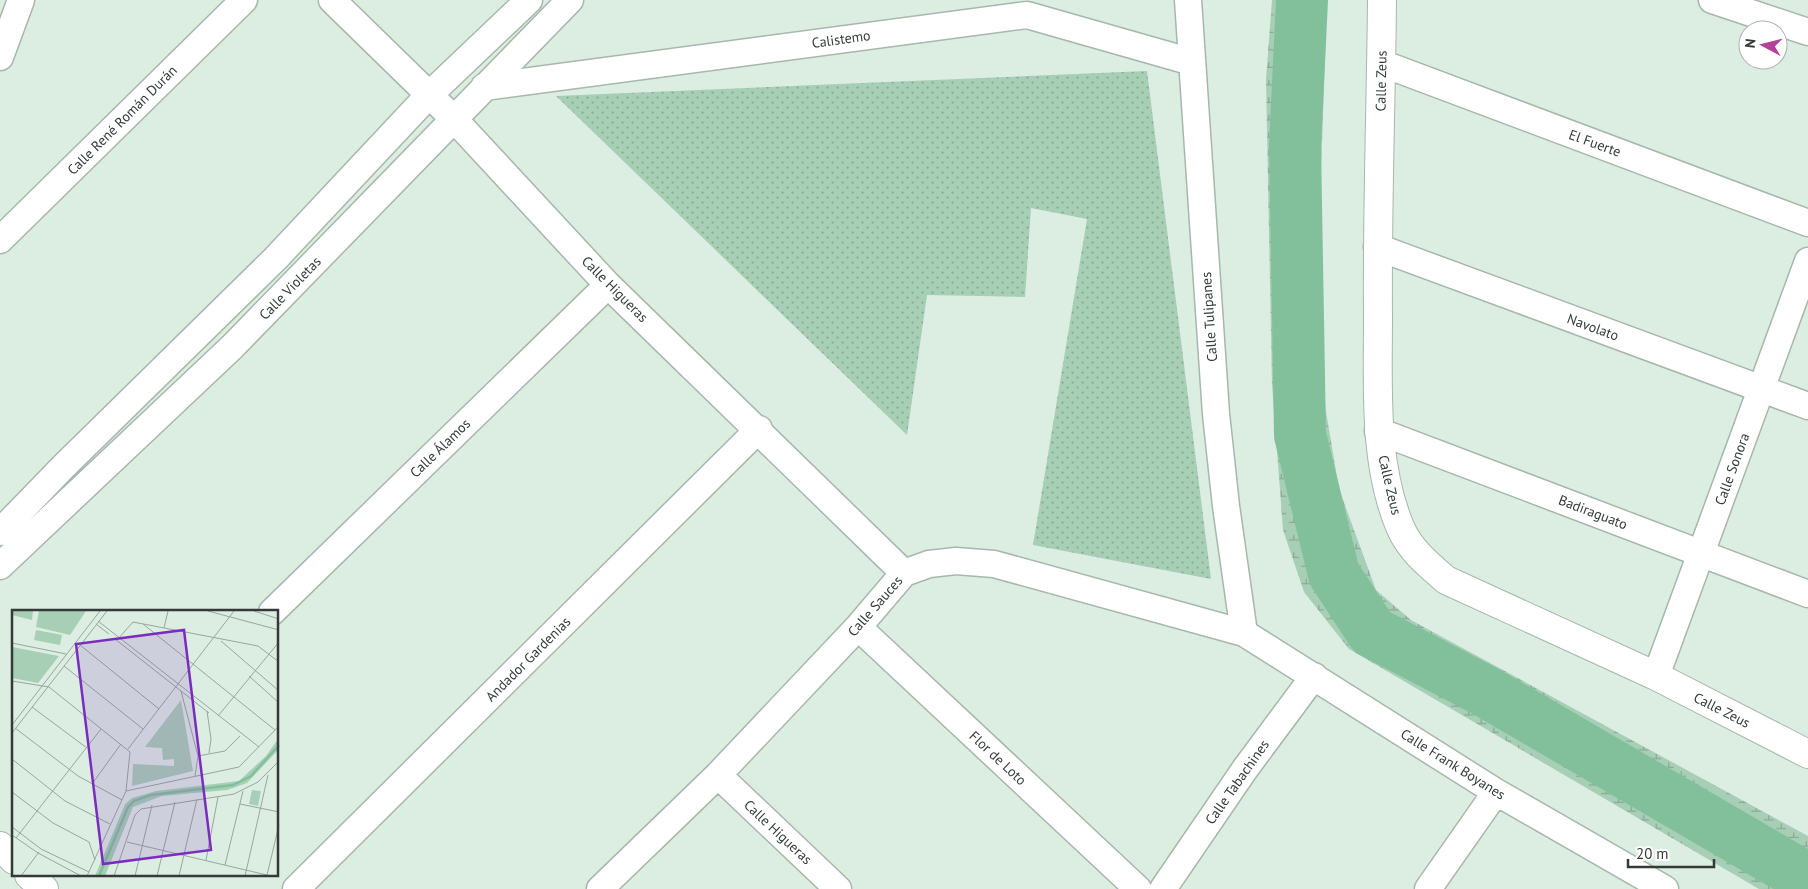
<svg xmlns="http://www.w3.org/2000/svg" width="1808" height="889" font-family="'PT Sans',sans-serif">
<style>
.wetland{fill:url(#wetland-marsh)}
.park{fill:url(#park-dots)}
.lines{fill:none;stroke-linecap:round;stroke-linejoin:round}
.river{stroke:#82c09b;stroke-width:52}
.minor-casing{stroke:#a7b7ac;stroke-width:29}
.tertiary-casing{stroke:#a7b7ac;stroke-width:30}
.secondary-casing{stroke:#a7b7ac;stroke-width:30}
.minor{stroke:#fff;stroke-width:26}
.tertiary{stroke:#fff;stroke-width:28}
.secondary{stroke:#fff;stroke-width:28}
.labels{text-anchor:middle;stroke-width:5;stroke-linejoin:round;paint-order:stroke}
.street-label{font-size:14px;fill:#343b36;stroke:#fff}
.inset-river{fill:none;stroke:#82c09b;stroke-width:2.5}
.inset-road{fill:none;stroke:#99a69d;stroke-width:1}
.view{fill:#7b2cbf;fill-opacity:0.15;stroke:#7b2cbf;stroke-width:2.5}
.inset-edge{fill:none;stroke:#343b36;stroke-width:2.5}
</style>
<defs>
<pattern id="wetland-marsh" width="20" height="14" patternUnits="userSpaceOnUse" patternTransform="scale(1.25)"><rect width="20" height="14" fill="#a7cfb6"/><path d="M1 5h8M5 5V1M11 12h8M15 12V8" fill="none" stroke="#89a995"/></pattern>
<pattern id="park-dots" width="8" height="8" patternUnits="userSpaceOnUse" patternTransform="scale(1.25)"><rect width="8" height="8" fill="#a7cfb6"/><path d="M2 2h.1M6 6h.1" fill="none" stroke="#89a995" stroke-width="1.8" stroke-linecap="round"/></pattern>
</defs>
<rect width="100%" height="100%" fill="#dcede2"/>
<path class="wetland" d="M1272,0H1327L1315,346L1339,489L1376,590L1411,620L1808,836V889H1759L1349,649L1304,592L1283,530L1272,385L1266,79Z"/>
<path class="park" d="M1147,71L1211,579L1033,545L1087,219L1031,208L1025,297L927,295L907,435L556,96Z"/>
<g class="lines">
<path class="river" d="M1302,0L1295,146L1300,435L1334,574L1372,632L1485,691L1808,879"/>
<g class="minor-casing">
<path id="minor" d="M332,0L453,118L608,285L904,573
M1188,0L1216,414L1226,506L1244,633
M1712,0L1808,32
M0,57L21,0
M1381,63L1808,223
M484,87L1027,15L1192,62
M0,240L244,0
M1377,247L1808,406
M1378,431L1808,594
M0,532L64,466L276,258L428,96L529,0
M0,566L232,347L570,0
M272,612L608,285
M858,627L1138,889
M1656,676L1808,261
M718,775L838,889
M296,889L759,429
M600,889L718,775L858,627L904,573L929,564L956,561L994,564L1244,633L1496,792L1665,889
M1163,889L1245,769L1314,676
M1428,889L1496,792"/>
</g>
<g class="tertiary-casing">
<path id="tertiary" d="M1382,0C1381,106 1377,211 1378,317C1378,386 1373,465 1401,529C1411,551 1429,565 1446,580L1656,676L1808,754"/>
</g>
<g class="secondary-casing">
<path id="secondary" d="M0,846L14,860
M29,875L44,889"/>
</g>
<use href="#minor" class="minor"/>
<use href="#tertiary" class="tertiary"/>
<use href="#secondary" class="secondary"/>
</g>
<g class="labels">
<g class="street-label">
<text transform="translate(841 39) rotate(-8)" y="5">Calistemo</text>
<text transform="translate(1381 81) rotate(-89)" y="5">Calle Zeus</text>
<text transform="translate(122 120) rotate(-45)" y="5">Calle René Román Durán</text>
<text transform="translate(1595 143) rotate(20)" y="5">El Fuerte</text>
<text transform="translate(290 288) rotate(-46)" y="5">Calle Violetas</text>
<text transform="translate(615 289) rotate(45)" y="5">Calle Higueras</text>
<text transform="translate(1209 317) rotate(-94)" y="5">Calle Tulipanes</text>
<text transform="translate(1593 327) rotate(20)" y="5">Navolato</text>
<text transform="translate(440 448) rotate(-44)" y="5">Calle Álamos</text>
<text transform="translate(1732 469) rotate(-70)" y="5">Calle Sonora</text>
<text transform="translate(1390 485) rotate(77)" y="5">Calle Zeus</text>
<text transform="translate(1593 512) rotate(21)" y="5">Badiraguato</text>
<text transform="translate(875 606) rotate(-49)" y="5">Calle Sauces</text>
<text transform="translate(528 659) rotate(-45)" y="5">Andador Gardenias</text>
<text transform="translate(1722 710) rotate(27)" y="5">Calle Zeus</text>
<text transform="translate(998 758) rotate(43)" y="5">Flor de Loto</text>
<text transform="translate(1453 764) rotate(32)" y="5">Calle Frank Boyanes</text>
<text transform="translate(1237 782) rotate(-55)" y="5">Calle Tabachines</text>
<text transform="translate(778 832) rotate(43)" y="5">Calle Higueras</text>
</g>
</g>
<g transform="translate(12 610)">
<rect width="266" height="266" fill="#dcede2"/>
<path d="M266,129V140L235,173L215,180L150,186L121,197L93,266H83L113,194L120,188L144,181L227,171L254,146Z" fill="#a7cfb6"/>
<path d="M0,37L47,46L26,73L0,68ZM169,90L181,161L120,176L121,154L162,156V149L151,150L150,138L133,137Z" fill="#a7cfb6"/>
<path d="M0,1H21L20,10L0,5ZM27,1H74L58,25L24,17ZM24,20L50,25L48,35L22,30ZM240,180L249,181L246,196L237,194Z" fill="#a7cfb6"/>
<path class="inset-river" d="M87,266L116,197L122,191L139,185L221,175L239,166L267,135"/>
<path class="inset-road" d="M196,1L267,20M242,1L267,9M86,11L247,137M84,14L97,24M131,14L263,120M152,18L156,1M103,29L197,103M105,30L121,12L246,36L267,52M209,31L267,81M0,33L54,44M68,35L147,99M52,56L131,119M237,66L267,93M0,71L37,77L118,142L114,181L75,266M169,81L186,146L183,166M20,97L75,138M195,101L199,129L197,143M206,106L267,32M0,115L88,1M3,118L66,166L110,190M0,123L95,1M116,139L222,1M186,146L213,141L228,126M0,149L53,191L98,214M80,174L109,134M114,181L227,157L267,116M0,182L41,213L77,232L83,250M228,194L267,202M0,217L29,239L77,262M0,225L26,243L69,266M4,228L89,119M115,232L259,266M194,250L206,187M213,255L231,181M255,265L267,215M9,266L27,242M102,266L123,205L129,199L222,184L246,172L267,151M123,266L140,195M145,266L163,192M167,266L185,189M233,266L256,165"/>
<path class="view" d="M172,20L199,240L91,254L64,34Z"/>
<rect width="266" height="266" class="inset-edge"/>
</g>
<g transform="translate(1763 45) rotate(277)"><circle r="24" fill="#ffffff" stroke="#aeb1af"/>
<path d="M0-4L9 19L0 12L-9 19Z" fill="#b4419b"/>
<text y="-8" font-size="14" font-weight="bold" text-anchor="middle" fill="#343b36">N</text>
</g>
<path d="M1628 859v8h86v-8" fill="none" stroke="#343b36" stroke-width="2.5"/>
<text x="1636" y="859" font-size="15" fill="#343b36" stroke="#ffffff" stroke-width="4" paint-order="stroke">20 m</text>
</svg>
